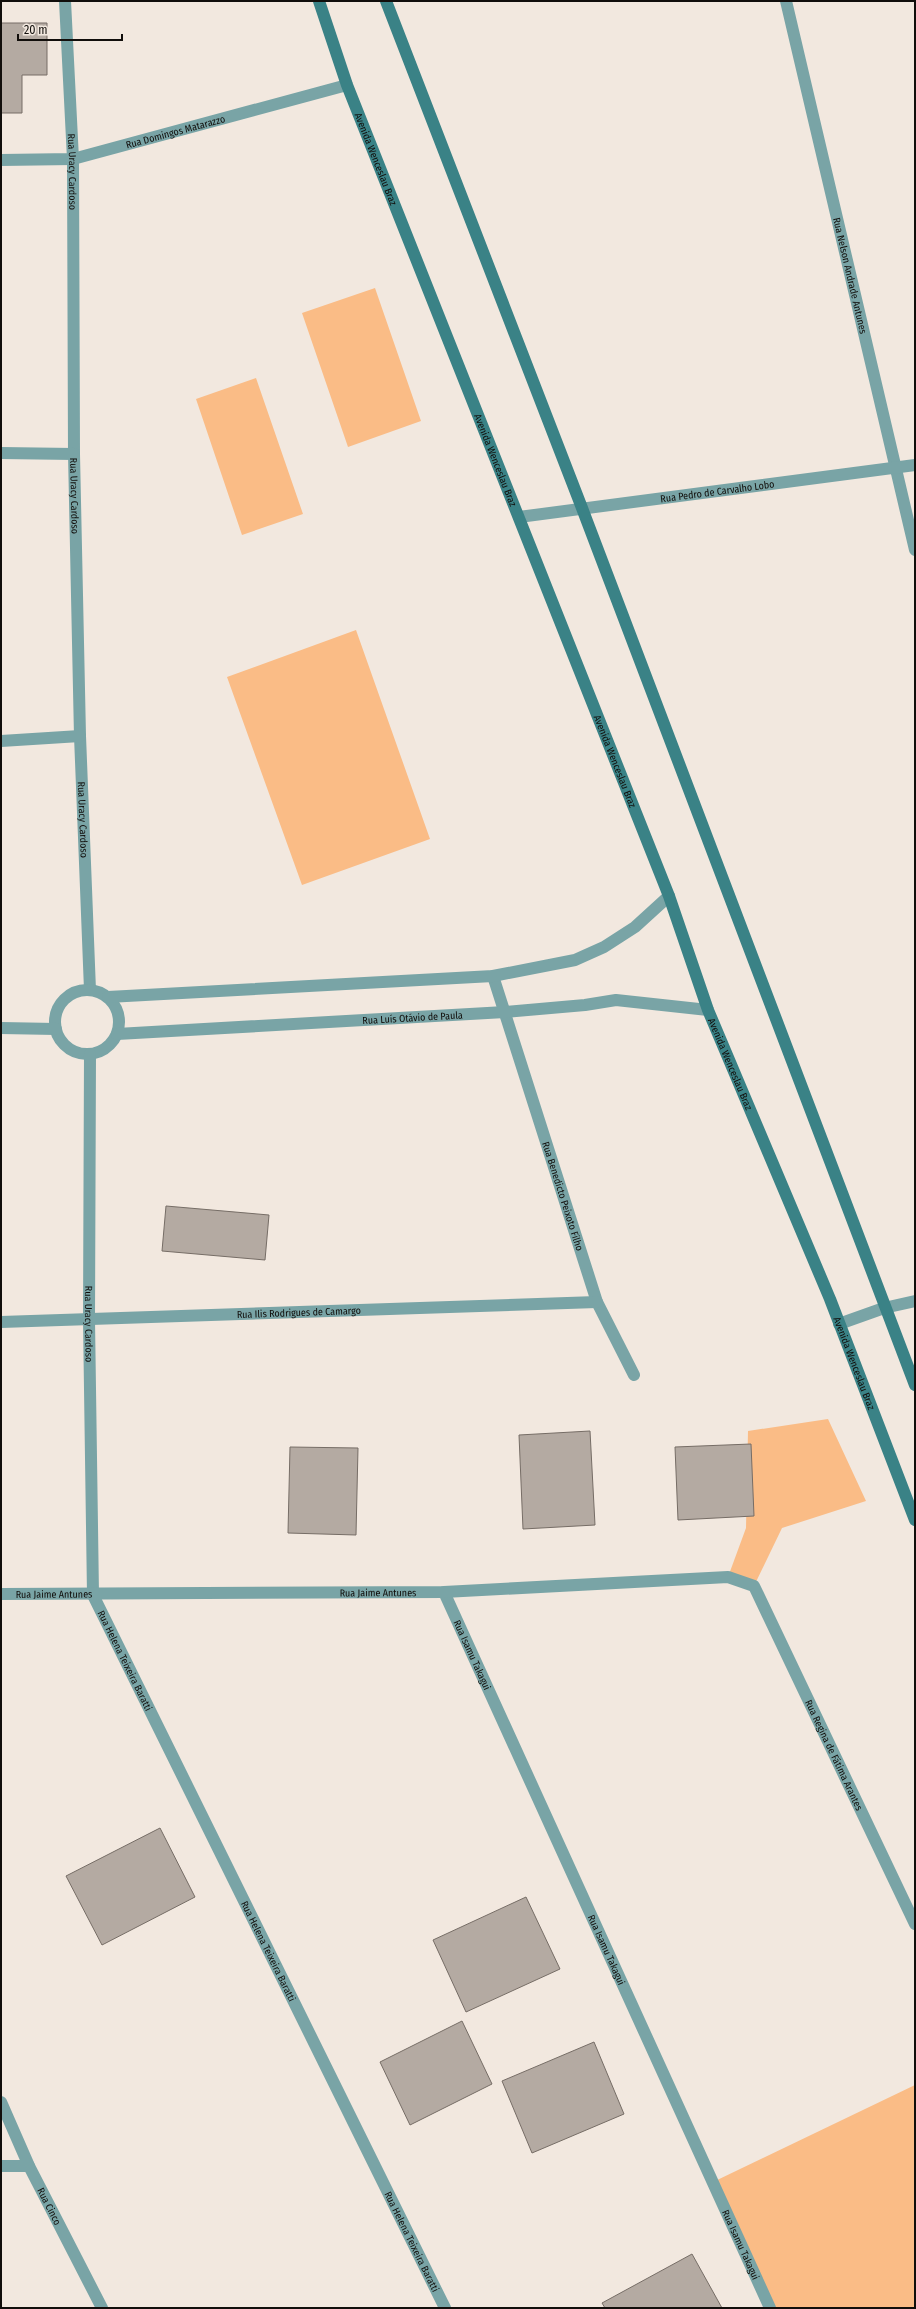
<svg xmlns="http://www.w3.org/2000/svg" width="916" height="2309" font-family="'Fira Sans Condensed',sans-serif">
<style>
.green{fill:#fabc86}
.building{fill:#b4aaa2;stroke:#766d66}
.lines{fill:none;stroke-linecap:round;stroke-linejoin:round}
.street{stroke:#79a4a6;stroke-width:12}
.secondary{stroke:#3a8286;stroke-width:12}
.labels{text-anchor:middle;stroke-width:3;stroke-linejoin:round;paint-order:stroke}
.street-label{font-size:10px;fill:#110e0b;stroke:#f2e8df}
</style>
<rect width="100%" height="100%" fill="#f2e8df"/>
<path class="green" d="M375,288L421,421L348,447L302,313Z
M256,378L303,514L242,535L196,399Z
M356,630L430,839L302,885L227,677Z
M828,1419L866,1501L782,1528L754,1586L728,1577L746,1528L748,1431Z
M915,2085V2308H770L713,2182Z"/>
<path class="building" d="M1,23H47V75H22V113H1Z
M166,1206L269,1215L265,1260L162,1251Z
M590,1431L595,1525L523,1529L519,1435Z
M751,1444L754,1516L678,1520L675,1447Z
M290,1447L358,1448L356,1535L288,1533Z
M160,1828L195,1897L102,1945L66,1876Z
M526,1897L560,1969L466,2012L433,1940Z
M462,2021L492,2084L410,2125L380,2062Z
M594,2042L624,2114L532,2153L502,2081Z
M692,2254L722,2308H605L602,2303Z"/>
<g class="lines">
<g class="street">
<path id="s1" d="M65,1L73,159L74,454L80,736L90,990"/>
<path id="s2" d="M786,1L915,550"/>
<path id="s3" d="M1,160L73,159L347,85"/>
<path d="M1,453L74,454"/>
<path id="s4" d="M519,517L915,465"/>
<path d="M1,741L80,736"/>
<path id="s5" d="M493,976L597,1302L634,1375"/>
<circle cx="87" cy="1022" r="32"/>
<path d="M108,997L493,976L575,960L604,947L635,927L669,896"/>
<path d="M1,1028L56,1029"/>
<path id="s6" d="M117,1034L505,1012L585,1005L616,1000L708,1010"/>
<path id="s7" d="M90,1054L89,1320L93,1595L445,2308"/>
<path id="s8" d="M1,1322L597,1302"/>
<path d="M839,1324L884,1308L915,1301"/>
<path id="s9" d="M444,1592L770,2308"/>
<path id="s10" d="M1,1594L444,1592L728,1577L754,1586L915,1924"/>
<path id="s11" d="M1,2102L29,2166L102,2308"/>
<path d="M1,2166H29"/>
</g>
<g class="secondary">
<path id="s12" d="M319,1L347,85L669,896L708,1010L830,1299L915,1520"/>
<path d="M386,1L582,508L915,1385"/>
</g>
</g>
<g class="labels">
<g class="street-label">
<text dy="4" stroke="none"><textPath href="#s3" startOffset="178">Rua Domingos Matarazzo</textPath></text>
<text dy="4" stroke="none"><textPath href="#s12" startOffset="168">Avenida Wenceslau Braz</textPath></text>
<text dy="4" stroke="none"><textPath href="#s1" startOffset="171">Rua Uracy Cardoso</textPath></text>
<text dy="4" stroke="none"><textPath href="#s2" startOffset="282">Rua Nelson Andrade Antunes</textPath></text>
<text dy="4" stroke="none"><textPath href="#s12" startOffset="492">Avenida Wenceslau Braz</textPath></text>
<text dy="4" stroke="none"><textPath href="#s4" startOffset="200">Rua Pedro de Carvalho Lobo</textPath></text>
<text dy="4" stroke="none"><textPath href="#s1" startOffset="495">Rua Uracy Cardoso</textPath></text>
<text dy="4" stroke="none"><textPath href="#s12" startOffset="816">Avenida Wenceslau Braz</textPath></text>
<text dy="4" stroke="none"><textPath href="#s1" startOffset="819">Rua Uracy Cardoso</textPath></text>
<text dy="4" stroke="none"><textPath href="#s6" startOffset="296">Rua Luís Otávio de Paula</textPath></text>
<text dy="4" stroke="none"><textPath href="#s12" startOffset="1140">Avenida Wenceslau Braz</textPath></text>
<text dy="4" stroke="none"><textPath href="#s5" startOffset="231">Rua Benedicto Peixoto Filho</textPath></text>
<text dy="4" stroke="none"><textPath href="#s8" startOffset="298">Rua Ilis Rodrigues de Camargo</textPath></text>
<text dy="4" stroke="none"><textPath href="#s7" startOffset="270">Rua Uracy Cardoso</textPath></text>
<text dy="4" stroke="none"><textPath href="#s12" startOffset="1464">Avenida Wenceslau Braz</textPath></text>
<text dy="4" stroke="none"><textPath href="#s10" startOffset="377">Rua Jaime Antunes</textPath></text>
<text dy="4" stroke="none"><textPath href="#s10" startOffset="53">Rua Jaime Antunes</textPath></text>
<text dy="4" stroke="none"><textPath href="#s9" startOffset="69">Rua Isamu Takagui</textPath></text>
<text dy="4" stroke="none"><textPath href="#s7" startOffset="614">Rua Helena Teixeira Baratti</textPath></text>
<text dy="4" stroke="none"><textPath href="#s10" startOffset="942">Rua Regina de Fátima Arantes</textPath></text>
<text dy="4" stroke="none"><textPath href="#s9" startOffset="393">Rua Isamu Takagui</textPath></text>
<text dy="4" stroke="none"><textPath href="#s7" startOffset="938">Rua Helena Teixeira Baratti</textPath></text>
<text dy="4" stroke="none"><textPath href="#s11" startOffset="115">Rua Cinco</textPath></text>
<text dy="4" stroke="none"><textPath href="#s7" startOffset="1262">Rua Helena Teixeira Baratti</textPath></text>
<text dy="4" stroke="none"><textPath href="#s9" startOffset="717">Rua Isamu Takagui</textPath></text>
</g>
</g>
<rect width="916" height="2309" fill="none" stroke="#110e0b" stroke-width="4"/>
<path d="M18 34v6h104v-6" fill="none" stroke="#110e0b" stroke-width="2"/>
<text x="24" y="34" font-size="12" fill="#110e0b" stroke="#f2e8df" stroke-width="3" paint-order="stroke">20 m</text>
</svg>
